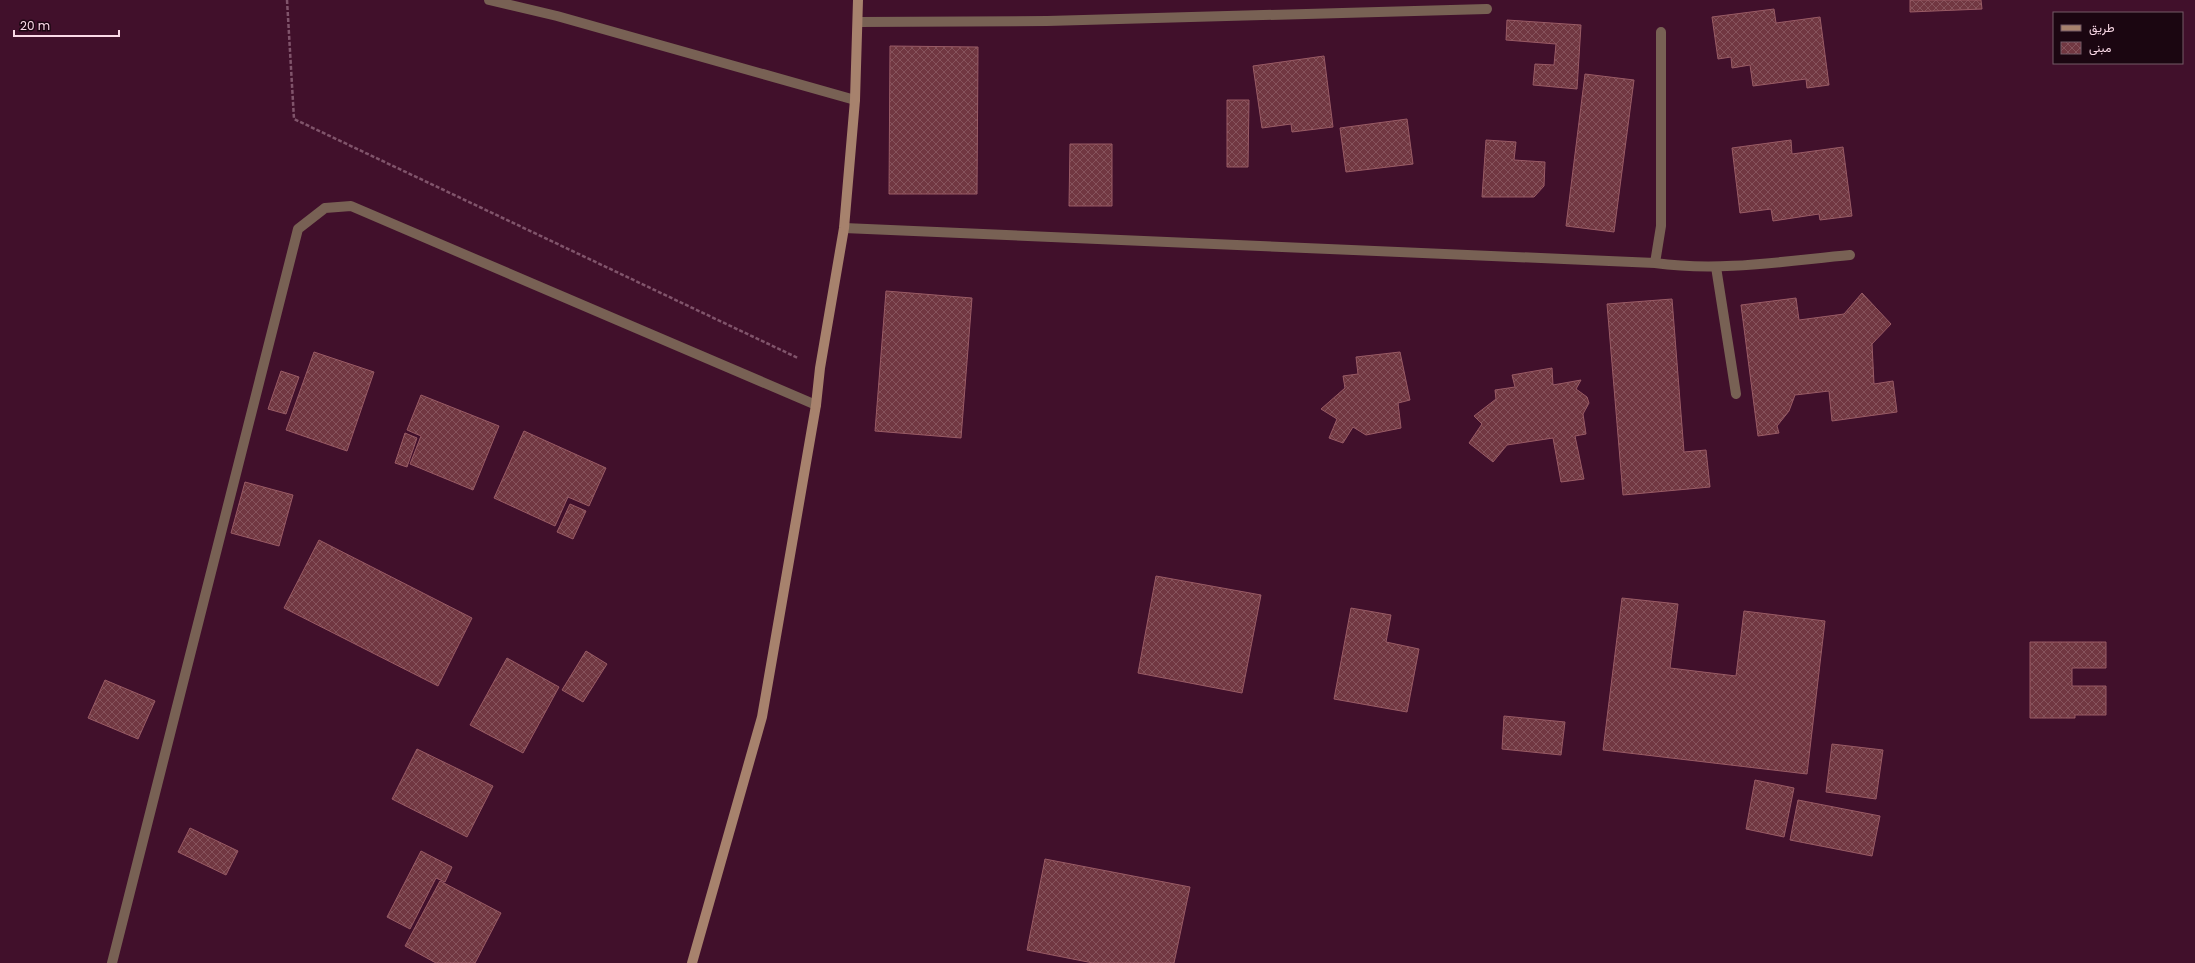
<svg xmlns="http://www.w3.org/2000/svg" width="2195" height="963" font-family="Poppins,Vazirmatn,sans-serif">
<style>
.building{fill:url(#building-cross-hatch);stroke:#995b65}
.lines{fill:none;stroke-linecap:round;stroke-linejoin:round}
.path{stroke:#80546b;stroke-width:2.5;stroke-dasharray:4 2;stroke-linecap:butt}
.lane{stroke:#786154;stroke-width:10}
.street{stroke:#786154;stroke-width:10}
.secondary{stroke:#a7826d;stroke-width:10}
</style>
<defs>
<pattern id="building-cross-hatch" width="8" height="8" patternUnits="userSpaceOnUse"><rect width="8" height="8" fill="#713741"/><path d="M0 0l8 8M0 8l8-8" fill="none" stroke="#86535c"/></pattern>
</defs>
<rect width="100%" height="100%" fill="#41102b"/>
<path class="building" d="M1910,0H1981L1982,9L1910,12Z
M1774,9L1776,23L1820,17L1829,85L1807,88L1806,79L1753,86L1750,65L1732,68L1731,57L1718,59L1712,17Z
M1507,20L1581,25L1577,89L1533,85L1535,64L1554,65L1556,44L1506,40Z
M890,46L978,47L977,194H889Z
M1324,56L1333,127L1292,132L1291,124L1262,128L1253,66Z
M1585,74L1634,80L1614,232L1566,226Z
M1227,100H1249L1248,167H1227Z
M1407,119L1413,164L1346,172L1340,128Z
M1486,140L1516,142L1514,160L1545,162L1544,186L1534,197H1482Z
M1791,140L1792,154L1843,147L1852,216L1820,220L1819,214L1773,221L1771,209L1740,213L1732,148Z
M1070,144H1112V206H1069Z
M886,291L972,298L961,438L875,431Z
M1862,293L1891,324L1872,344L1874,384L1893,381L1897,412L1832,421L1829,391L1795,395L1789,411L1777,426L1779,433L1758,436L1741,305L1796,298L1799,320L1844,314Z
M1672,299L1684,452L1706,450L1710,487L1623,495L1607,304Z
M314,352L374,372L347,451L286,430Z
M1400,352L1410,400L1398,403L1401,428L1366,435L1353,427L1343,443L1329,438L1337,419L1321,409L1345,388L1343,376L1358,374L1356,357Z
M1552,368L1553,385L1581,380L1576,389L1587,397L1589,403L1583,414L1586,434L1575,436L1584,479L1561,482L1553,438L1507,445L1493,462L1469,443L1482,424L1474,416L1496,399L1495,390L1515,387L1512,375Z
M281,371L299,377L286,414L268,409Z
M421,395L499,426L473,490L410,464L421,436L407,430Z
M524,431L606,468L589,506L568,497L555,526L494,498Z
M405,433L417,438L407,467L395,463Z
M245,482L293,495L279,546L231,533Z
M570,504L586,511L573,539L557,532Z
M319,540L472,618L438,686L284,608Z
M1156,576L1261,595L1242,693L1138,673Z
M1622,598L1678,604L1670,668L1736,676L1744,611L1825,621L1807,774L1603,750Z
M1351,608L1391,615L1386,642L1419,649L1407,712L1334,699Z
M2030,642H2106V668H2072V686H2106V715H2075V718H2030Z
M586,651L607,664L583,702L562,690Z
M507,658L559,687L523,753L470,725Z
M105,680L155,701L138,739L88,718Z
M1504,716L1565,722L1561,755L1502,749Z
M1832,744L1883,750L1876,799L1826,792Z
M417,749L493,786L467,837L392,799Z
M1755,780L1794,788L1784,837L1746,829Z
M1798,800L1880,816L1872,856L1790,840Z
M190,828L238,851L226,875L178,852Z
M421,851L452,867L445,882L436,878L410,929L387,917Z
M1045,859L1190,887L1174,963H1093L1027,950Z
M440,881L501,913L475,963H436L405,946Z"/>
<g class="lines">
<path class="path" d="M287,0L294,119L798,358"/>
<path class="lane" d="M844,228L1655,263L1661,226V32
M1655,263C1720,272 1785,261 1850,255
M1716,267L1736,394
M112,963L298,229L325,208L351,206L816,405"/>
<path class="street" d="M489,0L557,16L855,100
M859,22L1047,21L1487,9"/>
<path class="secondary" d="M692,963L762,717L816,405L820,368L844,228L855,100L858,0"/>
</g>
<rect x="2053" y="12" width="130" height="52" fill="#1b0611" stroke="#745a67"/>
<rect x="2061" y="25" width="20" height="6" fill="#a7826d" stroke="#745a67"/>
<text x="2089" y="32" font-size="12" fill="#fad9e7">طريق</text>
<rect x="2061" y="42" width="20" height="12" fill="url(#building-cross-hatch)" stroke="#745a67"/>
<text x="2089" y="52" font-size="12" fill="#fad9e7">مبنى</text>
<path d="M14 30v6h105v-6" fill="none" stroke="#fad9e7" stroke-width="2"/>
<text x="20" y="30" font-size="12" fill="#fad9e7" stroke="#1b0611" stroke-width="3" paint-order="stroke">20 m</text>
</svg>
